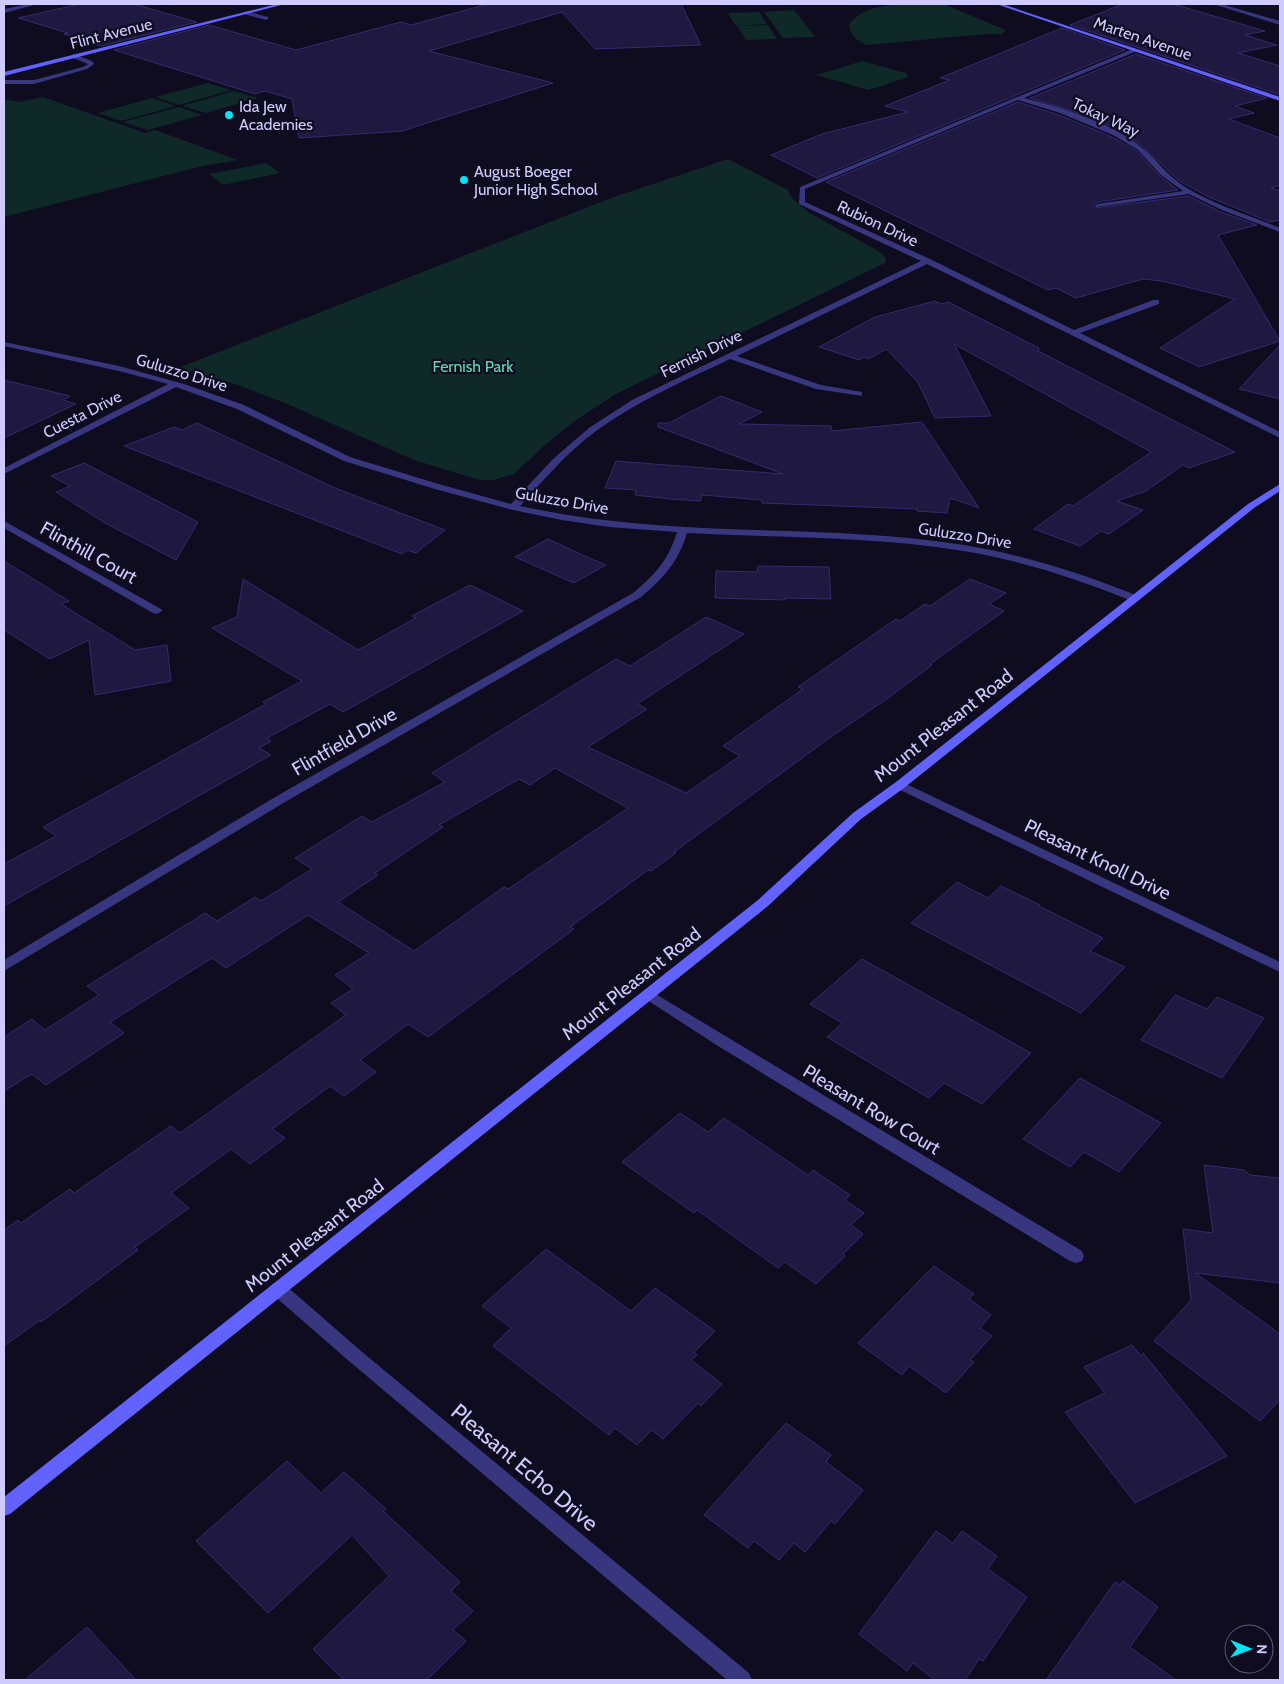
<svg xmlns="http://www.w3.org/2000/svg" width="1284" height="1684" font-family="Cabin,sans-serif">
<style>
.green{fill:#0f2928}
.building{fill:#1f1840;stroke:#352a6d;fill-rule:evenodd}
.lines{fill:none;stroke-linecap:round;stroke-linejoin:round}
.lane{fill:#37367f;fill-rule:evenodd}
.street{fill:#37367f;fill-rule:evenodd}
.secondary{fill:#6162ff;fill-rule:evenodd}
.poi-dot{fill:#00e4f5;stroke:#0f0c1f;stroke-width:2}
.labels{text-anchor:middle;stroke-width:4.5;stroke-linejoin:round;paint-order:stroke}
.far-street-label{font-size:16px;fill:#cfcaff;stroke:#0f0c1f}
.far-poi-label{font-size:16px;fill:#cfcaff;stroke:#0f0c1f;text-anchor:start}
.far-park-label{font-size:16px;fill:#55e0ba;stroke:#0f0c1f}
.street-label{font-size:19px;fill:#cfcaff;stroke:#0f0c1f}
.near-street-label{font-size:22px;fill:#cfcaff;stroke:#0f0c1f}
</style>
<rect width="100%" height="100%" fill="#0f0c1f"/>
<path class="green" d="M920,4H943L1006,30L1002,34H986L866,45C856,39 850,36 849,24C866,3 895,5 920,4Z
M794,10L815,37L783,38L764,12Z
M759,12L767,24L736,26L728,13Z
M768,25L777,39L746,40L737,26Z
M862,61L906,73L908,77L869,90L816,75Z
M208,83L231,90L179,105L155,97Z
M234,91L258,98L206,113L182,106Z
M43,97L145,133L155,130L238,160L202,166L4,217V99L19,102Z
M152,98L176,106L121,121L98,113Z
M179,107L202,115L148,130L123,122Z
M728,159L788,190L791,197L808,212L882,253L886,258L885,263L616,394L576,420L547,443L514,474L493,480H480L414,460L285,403L238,385L178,368L611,198Z
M266,163L280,173L223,185L209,174Z"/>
<path class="building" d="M80,4H133L197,22L101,46L64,34L68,33L18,18Z
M488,4H681L701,45L595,49L562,12L429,51L553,83L402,131L299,138L292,99L265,91L255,94L114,50L209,25L296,50L401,22L411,25Z
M1123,4H1173L1265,31L1245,35L1277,45L1238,53L1280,66V95L1070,25Z
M1062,28L1125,50L817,178L771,155L822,134L908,112L885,106L950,80L940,78Z
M1136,54L1267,98L1235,106L1254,113L1229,119L1280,138V185L1271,188L1280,191V220L1270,222L1209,197L1179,181L1141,145L1115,128L1085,115L1030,98Z
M1018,102L1059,115L1112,137L1137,151L1160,176L1178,190L1098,202L1094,205L1095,208L1189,196L1221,212L1257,225L1218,235L1280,341L1199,367L1160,348L1235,299L1162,281L1143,279L1076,298L1056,288L1048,290L826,182Z
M935,301L941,304L948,302L1039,348L1038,351L1235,452L1189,468L1183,465L1146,491L1117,501L1143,510L1109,534L1101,531L1080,546L1034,529L1068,504L1073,506L1151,452L954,344L991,416L935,418L917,381L886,349L869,359L864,357L859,360L819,347L875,317Z
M1280,345V399L1239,389Z
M4,380L70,396L63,400L76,404L4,438Z
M721,396L762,412L739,424L831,426L832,431L922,422L979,508L950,498L947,513L917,511V509L762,503V500L702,495L700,501L671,499L635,495L636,490L605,488L616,461L783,474L658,427V423H669Z
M197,423L335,488L445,530L416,553L407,550L402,554L124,446L174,427L182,430Z
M84,463L198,522L176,560L105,523L56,492L70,486L51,476Z
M548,539L587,557L606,565L574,583L515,557Z
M4,561L69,601L61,604L135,650L167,645L171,681L95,695L89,640L50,659L4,630Z
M758,566L829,567L831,599L785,598V600L715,598L716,571L757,572Z
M243,579L358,650L416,618L412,616L470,585L523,611L343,712L330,704L267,738L271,741L259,748L271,755L4,906V864L56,836L43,827L266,704L263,702L302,681L212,628L237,617Z
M970,579L1006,593L989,604L1004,611L930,664L932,665L888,698L832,736L674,852L676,853L651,871L648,870L570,927L574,929L428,1037L408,1024L360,1060L376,1072L344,1096L330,1086L272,1129L285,1138L250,1164L231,1149L171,1193L189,1208L135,1247L138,1250L41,1322L40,1320L4,1346V1230L18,1220L21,1223L70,1189L74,1193L171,1126L180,1133L346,1015L331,1003L353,989L335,975L369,953L308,915L226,968L212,958L110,1022L124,1033L46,1085L32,1074L4,1091V1037L32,1019L45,1030L99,995L87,986L205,913L217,921L255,897L261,901L312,869L295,858L362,816L372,822L445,782L432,773L616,659L630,666L706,617L744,634L637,704L647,709L588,747L686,793L740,756L723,746L803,689L798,687L896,619L900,621L925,604L930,606ZM555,768L628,808L508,889L504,887L414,951L338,902L378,875L375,873L443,827L439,825L519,779L530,785Z
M957,882L988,898L1001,886L1040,905L1039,906L1103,938L1090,951L1125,967L1081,1013L911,923Z
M862,959L968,1018L1031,1053L982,1104L944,1083L929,1098L827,1037L842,1023L810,1004Z
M1175,995L1207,1009L1217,997L1264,1018L1222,1078L1141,1040Z
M1080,1078L1161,1123L1119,1172L1084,1152L1070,1167L1023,1139Z
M680,1113L708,1132L724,1118L808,1175L813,1170L850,1195L845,1200L864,1213L851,1225L863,1234L843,1254L845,1256L816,1284L785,1262L778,1268L697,1210L694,1213L622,1162Z
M1204,1165L1244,1170L1250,1175L1280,1178V1283L1195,1273L1280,1334V1400L1260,1421L1154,1341L1191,1300L1183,1229L1213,1233Z
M546,1249L631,1311L655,1288L715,1331L694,1352L697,1355L691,1360L722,1384L701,1406L698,1403L663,1439L652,1430L637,1445L615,1428L609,1435L493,1346L511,1328L482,1306Z
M934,1266L974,1294L969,1299L991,1315L980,1328L992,1336L970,1360L974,1362L946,1393L909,1366L902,1375L858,1343Z
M1132,1345L1141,1356L1143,1353L1227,1456L1135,1503L1065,1412L1105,1393L1084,1367Z
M786,1423L831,1455L826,1462L863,1490L835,1524L831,1521L805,1552L794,1543L779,1560L754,1541L748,1548L704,1515Z
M287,1461L321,1493L344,1472L386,1509L383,1511L460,1582L451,1591L473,1611L453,1630L466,1641L427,1680H344L313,1649L389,1576L352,1535L268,1613L196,1541Z
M936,1531L953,1543L962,1531L997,1556L988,1569L1027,1597L983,1661L979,1659L965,1680H935L913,1663L907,1671L859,1634Z
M1123,1581L1158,1607L1130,1647L1176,1680H1046L1115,1582L1120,1585Z
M87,1627L136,1680H25Z"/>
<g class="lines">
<path class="lane" d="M246,11L268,17L269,18L266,20L244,14Z
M73,54L92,61L94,64L87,69L34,84H4V80H34L83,67L88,64L71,57Z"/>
<path class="street" d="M29,4H38L4,13V9Z
M1213,4H1221L1280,21V25Z
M1135,48L1137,51L1024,98C1063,108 1108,121 1140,146C1157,159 1166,175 1185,187C1215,205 1248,215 1280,228V232L1222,210L1189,194L1096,207V205L1098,204L1183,191L1161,175L1138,150L1113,135L1060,113L1018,100L805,189V202L930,259L1074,330L1153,300H1159V304L1080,333L1280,432V438L927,264L737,356L821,385L862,392V396L816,389L730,359C684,381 637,401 596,431C567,452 544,480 520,506C580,519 641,525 703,528C790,532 878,531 964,545C1024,555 1081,573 1138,596L1139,598L1138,600H1130C1076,579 1021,560 963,551C872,536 779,538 687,533C679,561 663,579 641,597L285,802L4,971V960L277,796L633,593C655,575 669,559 677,532L609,527L562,520L513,510L435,489L344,461L237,409L176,387L4,474V468L168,384L119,371L4,346V342L119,366L184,384L244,405L350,457L442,485L511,504L553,459L589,428L632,400L921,261L799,204L800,187Z
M4,521L161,609L162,611L157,614L153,613L4,528Z
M900,781L1280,962V972L896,788L894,785L896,782Z
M649,990L1082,1251L1084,1256L1082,1261L1076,1263L1070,1261L718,1046L644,998L642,995L644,992Z
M278,1282L284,1284L361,1351L749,1673L752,1680H727L349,1361L272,1294L270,1289L272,1284Z"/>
<path class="secondary" d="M277,4H285L4,76V72Z
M996,4H1002L1280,97V101Z
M1280,484V491L1254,508L904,788L861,819L768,906L10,1514L4,1516V1497L758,900L853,813L896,782L1248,504Z"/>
</g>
<g class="poi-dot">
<circle cx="229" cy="115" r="5"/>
<circle cx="464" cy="180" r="5"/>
</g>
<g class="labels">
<g class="far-street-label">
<text transform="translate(111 33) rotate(-14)" y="6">Flint Avenue</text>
<text transform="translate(1143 38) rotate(19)" y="6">Marten Avenue</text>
<text transform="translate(1106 117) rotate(25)" y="6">Tokay Way</text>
<text transform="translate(878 223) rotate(25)" y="6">Rubion Drive</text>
<text transform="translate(701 353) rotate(-26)" y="6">Fernish Drive</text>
<text transform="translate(182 372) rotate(17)" y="6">Guluzzo Drive</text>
<text transform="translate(82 414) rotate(-27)" y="6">Cuesta Drive</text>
<text transform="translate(562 500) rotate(10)" y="6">Guluzzo Drive</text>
<text transform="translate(965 535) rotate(9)" y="6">Guluzzo Drive</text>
</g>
<g class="far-poi-label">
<text x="239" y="112">Ida Jew<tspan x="239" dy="18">Academies</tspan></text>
<text x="474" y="177">August Boeger<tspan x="474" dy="18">Junior High School</tspan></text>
</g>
<g class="far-park-label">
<text x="473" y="372">Fernish Park</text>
</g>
<g class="street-label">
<text transform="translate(89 552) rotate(29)" y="7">Flinthill Court</text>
<text transform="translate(943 725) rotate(-38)" y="7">Mount Pleasant Road</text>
<text transform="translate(344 741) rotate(-30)" y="7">Flintfield Drive</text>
<text transform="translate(1098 859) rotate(26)" y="7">Pleasant Knoll Drive</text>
<text transform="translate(631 983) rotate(-38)" y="7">Mount Pleasant Road</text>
<text transform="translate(872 1109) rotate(31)" y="7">Pleasant Row Court</text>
<text transform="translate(314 1235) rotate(-38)" y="7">Mount Pleasant Road</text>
</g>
<g class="near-street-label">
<text transform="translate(525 1467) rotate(40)" y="8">Pleasant Echo Drive</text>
</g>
</g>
<rect width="1284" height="1684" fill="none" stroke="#cfcaff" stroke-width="10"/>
<g transform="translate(1249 1649) rotate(91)"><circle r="24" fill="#0f0c1f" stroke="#5c5879"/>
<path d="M0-4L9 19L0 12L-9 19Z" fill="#00e4f5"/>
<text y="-8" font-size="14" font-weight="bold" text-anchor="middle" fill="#cfcaff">N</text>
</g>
</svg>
